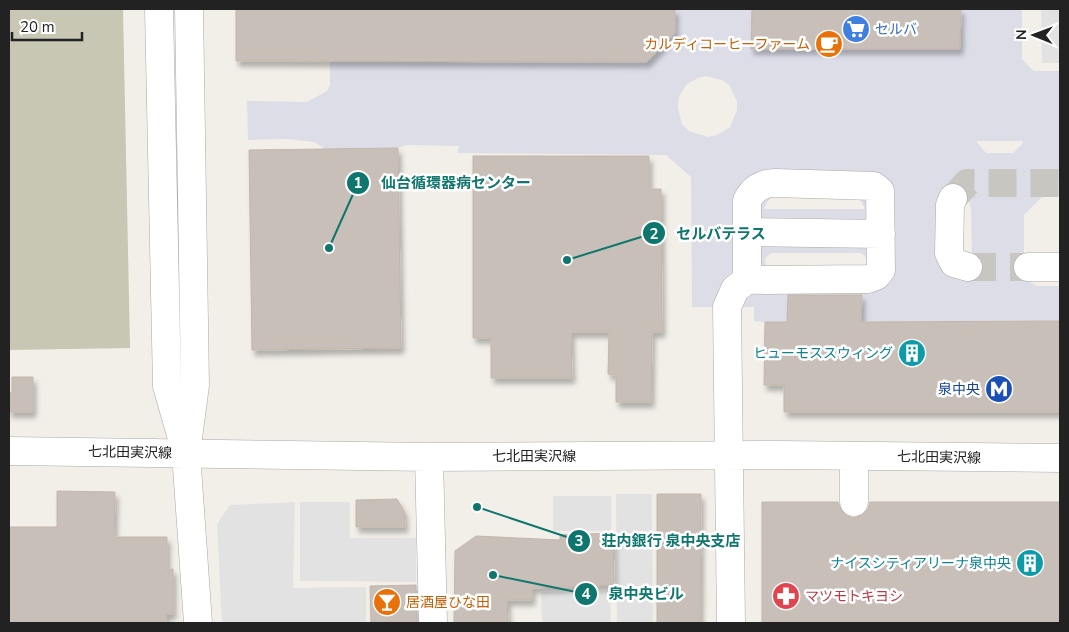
<svg xmlns="http://www.w3.org/2000/svg" width="1069" height="632" font-family="'Nunito Sans','Noto Sans JP',sans-serif">
<style>
.construction{fill:#c7c7b4}
.parking{fill:#e2e2e2}
.plaza{fill:#dddde8;fill-rule:evenodd}
.building{fill:#c7bfb8;stroke:#c4b6ab;filter:url(#shadow)}
.lines{fill:none;stroke-linecap:round;stroke-linejoin:round}
.minor-tunnel{stroke:#c8c6c1;stroke-width:28;stroke-dasharray:28 14;stroke-linecap:butt}
.minor-casing{stroke:#a9a9a9;stroke-width:29}
.minor{stroke:#fff;stroke-width:28}
.labels{text-anchor:middle;stroke-width:5;stroke-linejoin:round;paint-order:stroke}
.shop-label{font-size:14px;fill:#366cbe;stroke:#fff;text-anchor:start}
.food-label{font-size:14px;fill:#c56008;stroke:#fff;text-anchor:end}
.culture-label{font-size:14px;fill:#0d838f;stroke:#fff;text-anchor:end}
.transit-label{font-size:14px;fill:#164399;stroke:#fff;text-anchor:end}
.street-label{font-size:14px;fill:#222;stroke:#fff}
.health-label{font-size:14px;fill:#be3a42;stroke:#fff;text-anchor:start}
.leader{fill:none;stroke:#0f766e;stroke-width:2}
.callout-dot{fill:#0f766e;stroke:#fff;stroke-width:2}
.mark-label{font-size:15px;text-anchor:middle;font-weight:bold;fill:#fff}
.callout-label{font-size:15px;text-anchor:middle;font-weight:bold;fill:#0f766e;stroke:#fff;stroke-width:5;stroke-linejoin:round;paint-order:stroke}
</style>
<defs>
<filter id="shadow"><feDropShadow dx="3" dy="5.5" stdDeviation="2.5" flood-color="#0004"/></filter>
</defs>
<rect width="100%" height="100%" fill="#f2efe9"/>
<path class="construction" d="M9,9H123L130,348L9,350Z"/>
<path class="parking" d="M1041,9H1060V63H1042Z
M616,494H652L653,623H617Z
M553,496H611V531H553Z
M295,502L293,588L366,587V623H222L217,524L230,505Z
M300,502H350V538H416V582L300,581Z
M610,591L611,623H542L541,592Z"/>
<path class="plaza" d="M675,9H752V49H960L961,9H1022V59L1034,71H1060V179L1024,215V270L1029,281L1036,286H1060V321L765,322L754,321V307H692L691,177L666,155L457,153L459,146L407,145L398,148L325,149L314,142L287,139L248,140L247,101L307,102L327,91L330,85V59L647,62L675,33ZM706,76L722,80L729,85L737,101V110L730,127L717,135L708,137L689,131L682,124L678,108L679,96L687,84L698,78ZM976,141H1022L1023,143L1013,153H986ZM775,194L858,196L865,209H764L768,201ZM964,196L970,204L971,209L972,261L941,263ZM771,253H861L867,258L868,263L866,266L768,268L765,263V258Z"/>
<path class="building" d="M236,9H675V33L647,62L236,61Z
M752,9H961L960,49H751Z
M398,148L401,348L252,350L249,150Z
M473,156H649V189H661L662,332H652L651,402H616V375L608,374L609,332H571L572,378H491V338H473Z
M788,295H862L861,322L1060,321V412H784V385H764L765,322H787Z
M12,377H33V412H9V393L12,392Z
M57,491L115,492L114,537H167V569H173V614H166V623H9V527H57Z
M657,494H701L700,623H657Z
M397,499L404,511L405,527H356V500Z
M762,502H838L841,510L847,516L854,518L862,515L868,509L870,502H1060V623H762Z
M613,533L614,585L532,588V600H507L508,623H454L455,551L476,536L560,540V535Z
M416,585L417,623H371L370,586Z"/>
<g class="lines">
<path class="minor-tunnel" d="M953,198L967,183H1060
M968,267H1028"/>
<g class="minor-casing">
<path id="minor" d="M159,9L167,386L183,442
M189,9L195,385L186,453L198,623
M953,198L950,205L949,253L954,263L968,267
M747,232L881,234
M1028,267H1060
M9,451L429,457L780,455L1060,458
M429,457L433,623
M854,502V456
M731,623L727,307L735,289L747,280L868,279L876,276L881,270L880,191L874,186L775,183C762,183 752,189 747,201V280"/>
</g>
<use href="#minor" class="minor"/>
</g>
<defs>
<g id="supermarket-disc" transform="scale(1.4375)"><circle r="9.5" fill="#3f7fe0" stroke="#fff"/><path d="M-6-5.5h2.5l.6 2H6L4.5 2H-2.5L-4.4-4H-6ZM-1.5 3.2a1.3 1.3 0 1 0 .1 0ZM3 3.2a1.3 1.3 0 1 0 .1 0Z" fill="#fff"/></g>
<g id="cafe-disc" transform="scale(1.4375)"><circle r="9.5" fill="#e8710a" stroke="#fff"/><path d="M-5.5-4.5H6V0H3Q3 3.5 0 3.5H-2.5Q-5.5 3.5-5.5 0ZM3-3.2v2h1.7v-2ZM-6 4.5H4V6H-6Z" fill="#fff"/></g>
<g id="building-disc" transform="scale(1.4375)"><circle r="9.5" fill="#0f9aa8" stroke="#fff"/><path d="M-4-6H4V6H1V3H-1V6H-4ZM-2.5-4.3h1.7v1.8h-1.7ZM.8-4.3h1.7v1.8H.8ZM-2.5-1h1.7V.8h-1.7ZM.8-1h1.7V.8H.8Z" fill="#fff"/></g>
<g id="metro-disc" transform="scale(1.4375)"><circle r="9.5" fill="#1a4fb4" stroke="#fff"/><path d="M-5.5 5V-5H-3L0 0L3-5H5.5V5H3V-.5L0 4L-3-.5V5Z" fill="#fff"/></g>
<g id="pharmacy-disc" transform="scale(1.4375)"><circle r="9.5" fill="#e0444e" stroke="#fff"/><path d="M-2-6h4v4h4v4h-4v4h-4v-4h-4v-4h4Z" fill="#fff"/></g>
<g id="bar-disc" transform="scale(1.4375)"><circle r="9.5" fill="#e8710a" stroke="#fff"/><path d="M-6-5H6L.8 .8V4.5H3.5V6h-7V4.5H-.8V.8Z" fill="#fff"/></g>
</defs>
<g fill-rule="evenodd">
<use href="#supermarket-disc" x="856" y="29"/>
<use href="#cafe-disc" x="829" y="44"/>
<use href="#building-disc" x="912" y="353"/>
<use href="#metro-disc" x="999" y="389"/>
<use href="#building-disc" x="1030" y="563"/>
<use href="#pharmacy-disc" x="786" y="596"/>
<use href="#bar-disc" x="387" y="602"/>
</g>
<g class="labels">
<g class="shop-label">
<text x="875" y="34">セルバ</text>
</g>
<g class="food-label">
<text x="810" y="49">カルディコーヒーファーム</text>
<text x="406" y="607" text-anchor="start">居酒屋ひな田</text>
</g>
<g class="culture-label">
<text x="893" y="358">ヒューモススウィング</text>
<text x="1011" y="568">ナイスシティアリーナ泉中央</text>
</g>
<g class="transit-label">
<text x="980" y="394">泉中央</text>
</g>
<g class="street-label">
<text transform="translate(130 452) rotate(1)" y="5">七北田実沢線</text>
<text x="534" y="461">七北田実沢線</text>
<text transform="translate(939 457) rotate(1)" y="5">七北田実沢線</text>
</g>
<g class="health-label">
<text x="805" y="601">マツモトキヨシ</text>
</g>
</g>
<path class="leader" d="M329 248L358 183M567 260L654 233M477 507L579 541M493 575L586 594"/>
<g class="callout-dot">
<circle cx="329" cy="248" r="5"/>
<circle cx="567" cy="260" r="5"/>
<circle cx="477" cy="507" r="5"/>
<circle cx="493" cy="575" r="5"/>
<circle cx="358" cy="183" r="12"/>
<circle cx="654" cy="233" r="12"/>
<circle cx="579" cy="541" r="12"/>
<circle cx="586" cy="594" r="12"/>
</g>
<g class="mark-label">
<text x="358" y="188">1</text>
<text x="654" y="239">2</text>
<text x="579" y="546">3</text>
<text x="586" y="599">4</text>
</g>
<g class="callout-label">
<text x="456" y="188">仙台循環器病センター</text>
<text x="721" y="239">セルバテラス</text>
<text x="671" y="546">荘内銀行 泉中央支店</text>
<text x="646" y="599">泉中央ビル</text>
</g>
<rect width="1069" height="632" fill="none" stroke="#222222" stroke-width="20"/>
<g transform="translate(1034 35) rotate(271)" stroke="#ffffff" stroke-width="4" paint-order="stroke">
<path d="M0-4L9 19L0 12L-9 19Z" fill="#222222"/>
<text y="-8" font-size="14" font-weight="bold" text-anchor="middle" fill="#222222">N</text>
</g>
<path d="M12 32v8h70v-8" fill="none" stroke="#222222" stroke-width="2.5"/>
<text x="20" y="32" font-size="15" fill="#222222" stroke="#ffffff" stroke-width="4" paint-order="stroke">20 m</text>
</svg>
